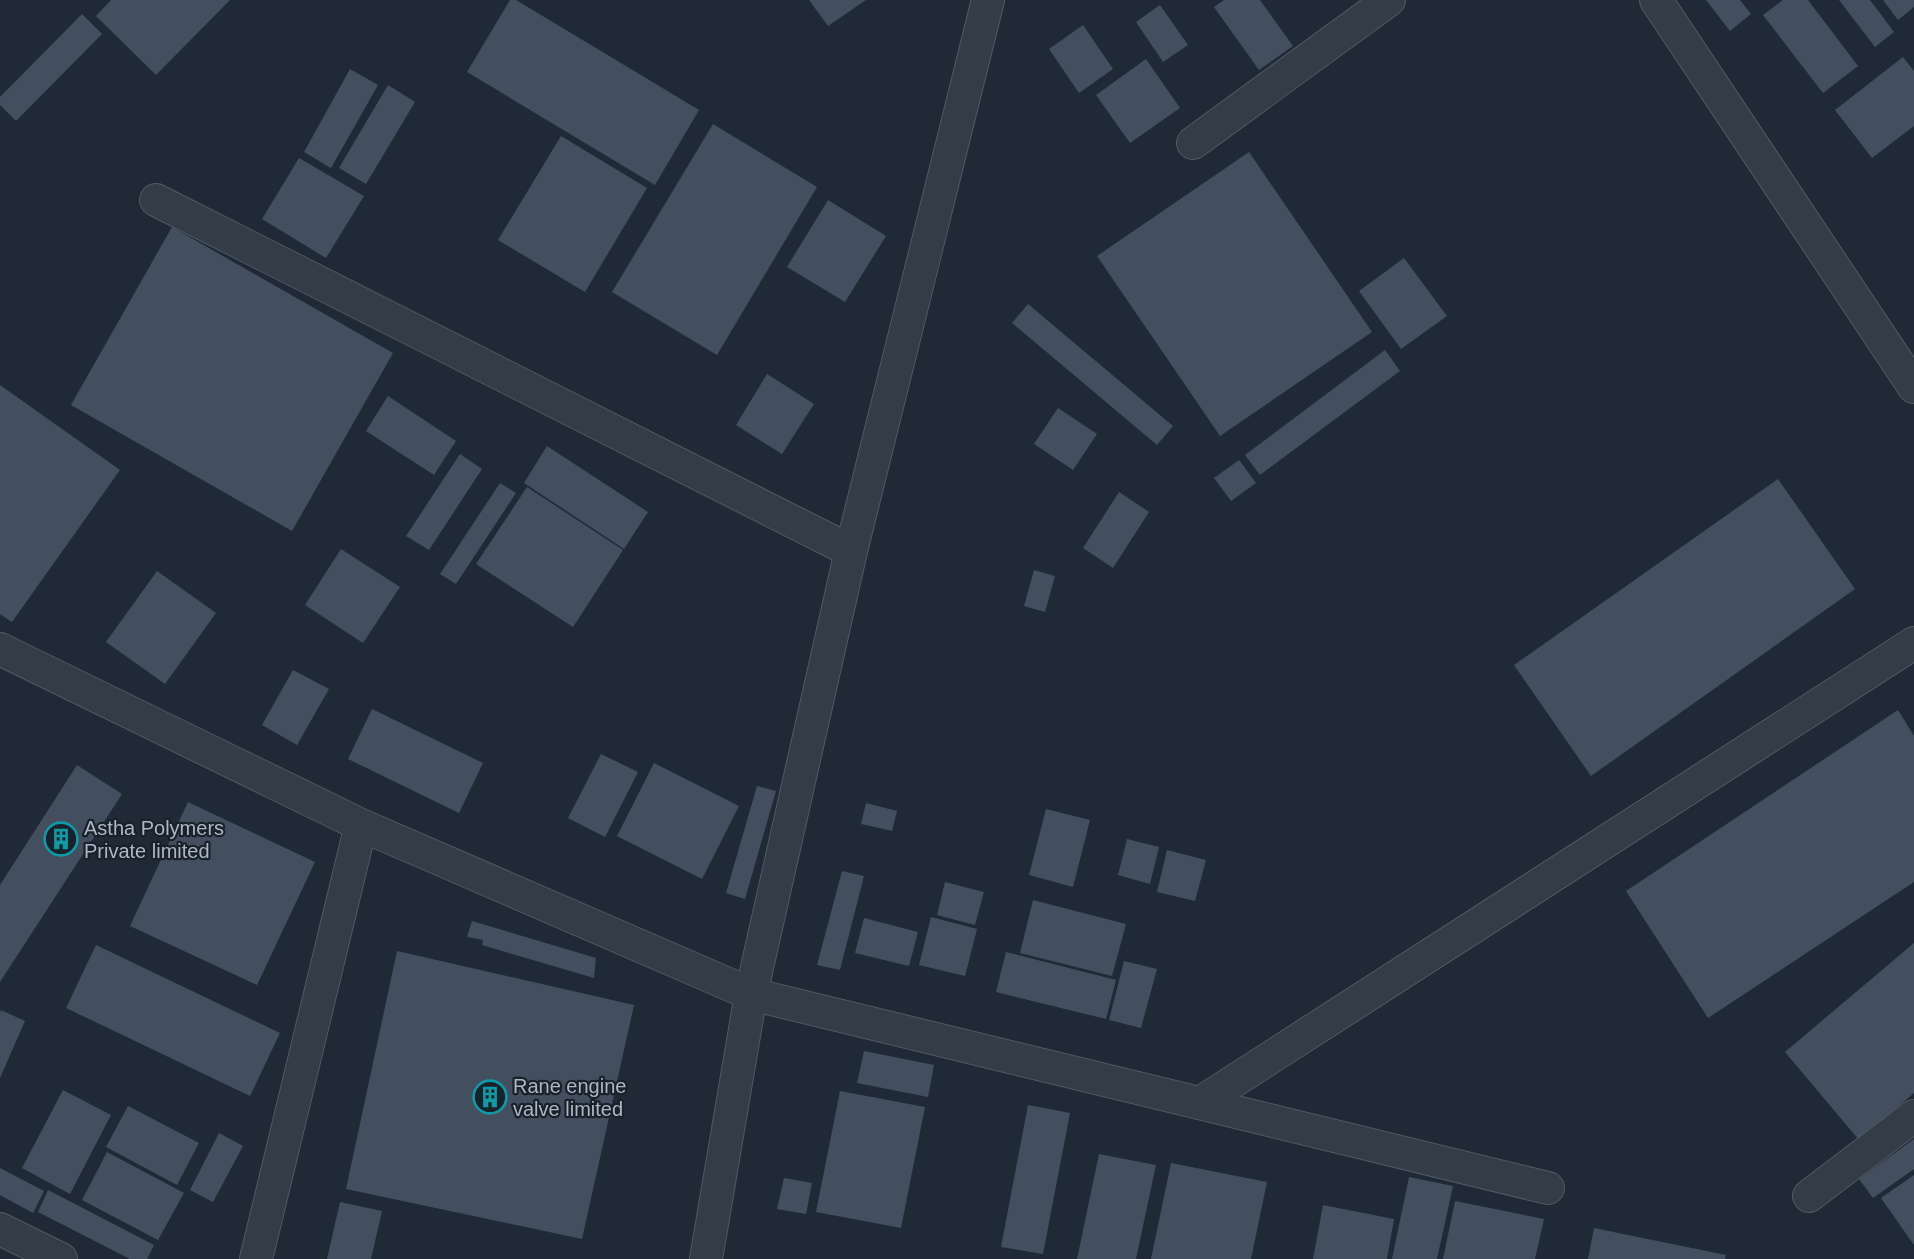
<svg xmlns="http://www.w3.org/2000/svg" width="1914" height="1259" font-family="Arial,sans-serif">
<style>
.building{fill:#434f5f}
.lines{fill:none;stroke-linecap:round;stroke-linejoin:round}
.street-casing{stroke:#515965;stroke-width:34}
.street{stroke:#333c47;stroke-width:32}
.labels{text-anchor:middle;stroke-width:4.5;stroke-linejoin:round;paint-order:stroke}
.poi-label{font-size:20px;fill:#aeb6c4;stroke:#19212b;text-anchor:start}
</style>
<rect width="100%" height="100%" fill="#202a37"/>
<path class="building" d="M111,0H230L156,75L96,16Z
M510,0H516L699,110L655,185L467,72Z
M809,0H866L828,26Z
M1224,0H1260L1293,46L1259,70L1214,7Z
M1706,0H1740L1751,14L1730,31Z
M1783,0H1808L1858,66L1823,93L1763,15Z
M1839,0H1870L1894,32L1875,47Z
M1883,0H1914V7L1898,20Z
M1160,5L1188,45L1163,62L1136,22Z
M82,14L102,34L16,121L0,105V97Z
M1083,25L1113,69L1079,93L1049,49Z
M1903,57L1914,71V126L1872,158L1835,110Z
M1146,59L1180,108L1130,143L1096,95Z
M350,69L378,85L331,168L304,152Z
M388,85L415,102L366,184L339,168Z
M713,124L817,187L717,355L612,292Z
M561,136L647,188L585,292L498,240Z
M1249,152L1372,332L1220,436L1097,256Z
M299,158L364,196L326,258L262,219Z
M828,200L886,236L845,302L787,267Z
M172,227L393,353L292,531L71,405Z
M1404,258L1447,316L1401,349L1359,291Z
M1028,304L1173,426L1157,445L1012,323Z
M1385,350L1400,371L1260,475L1245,455Z
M767,374L814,404L782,454L736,425Z
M0,385L120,470L12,622L0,614Z
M388,396L456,441L434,475L366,431Z
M1058,408L1097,434L1073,470L1034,444Z
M547,446L648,512L624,549L524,483Z
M460,454L482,469L429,550L406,536Z
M1239,460L1256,483L1231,501L1214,478Z
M1778,479L1855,589L1591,776L1514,665Z
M500,483L516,493L456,584L440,574Z
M527,487L623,550L573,627L476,564Z
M1119,492L1149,512L1113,568L1083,548Z
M341,549L400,587L363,643L305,605Z
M1034,570L1055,576L1045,612L1024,606Z
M157,571L216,613L165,684L106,642Z
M293,670L329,689L297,745L262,725Z
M372,709L483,763L459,813L348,759Z
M1898,710L1914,736V882L1708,1018L1626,891Z
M601,754L638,772L605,837L568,818Z
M654,763L739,806L702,879L617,836Z
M77,765L122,794L0,982V885Z
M757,786L776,791L745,899L726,893Z
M188,802L315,862L257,985L130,926Z
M866,803L897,811L892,831L861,824Z
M1046,809L1090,820L1073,887L1029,875Z
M1127,839L1159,847L1150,884L1118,875Z
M1167,850L1206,860L1195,901L1157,892Z
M842,871L864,876L840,970L817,965Z
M945,882L984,892L975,925L937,915Z
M1033,900L1126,924L1112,976L1020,953Z
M931,917L977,929L965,976L919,965Z
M864,918L918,932L909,966L855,953Z
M472,921L596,958L594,978L482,945L483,940L467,937Z
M1914,943V1093L1859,1140L1785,1052Z
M96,945L280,1033L250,1096L66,1008Z
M397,951L634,1005L582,1239L346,1189Z
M1006,952L1116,980L1106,1019L996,992Z
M1124,961L1157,969L1141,1028L1109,1020Z
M1,1010L25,1021L0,1078V1013Z
M864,1051L934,1065L928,1097L857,1083Z
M63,1090L111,1115L70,1194L22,1168Z
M840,1091L925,1107L901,1228L816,1212Z
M1028,1105L1070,1113L1043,1254L1001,1247Z
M128,1106L199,1143L177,1185L106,1147Z
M219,1133L243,1146L213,1202L190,1190Z
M1914,1139V1169L1873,1198L1859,1179Z
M107,1152L184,1193L158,1240L82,1200Z
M1099,1154L1156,1165L1136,1259H1077Z
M1171,1163L1267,1182L1251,1259H1151Z
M0,1168L44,1191L33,1213L0,1195Z
M1914,1175V1245L1881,1198Z
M1409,1177L1453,1186L1437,1259H1392Z
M784,1178L812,1183L806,1214L777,1209Z
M48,1190L154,1245L147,1259H130L38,1212Z
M1455,1201L1544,1219L1535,1259H1443Z
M340,1202L382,1211L371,1259H327Z
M1323,1205L1394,1219L1387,1259H1313Z
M1594,1228L1726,1255L1725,1259H1588Z"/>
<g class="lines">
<g class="street-casing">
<path id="street" d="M1656,0L1914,387
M1193,143L1389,0
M156,200L851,551
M0,649L361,825L751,994L1548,1188
M1200,1103L1914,643
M1809,1196L1914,1116
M0,1229L61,1259
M256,1259L361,825
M706,1259L751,994L851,551L988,0"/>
</g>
<use href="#street" class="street"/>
</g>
<defs>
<g id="building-ring" transform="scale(1.725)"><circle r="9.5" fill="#19212b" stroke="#0f9aa8" stroke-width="1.5"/><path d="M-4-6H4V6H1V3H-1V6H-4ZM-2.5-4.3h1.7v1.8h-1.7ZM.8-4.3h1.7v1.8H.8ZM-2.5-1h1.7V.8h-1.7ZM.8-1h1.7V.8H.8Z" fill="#0f9aa8"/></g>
</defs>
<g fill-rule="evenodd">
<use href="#building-ring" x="61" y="839"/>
<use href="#building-ring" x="490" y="1097"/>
</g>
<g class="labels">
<g class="poi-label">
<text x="84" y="835">Astha Polymers<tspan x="84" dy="23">Private limited</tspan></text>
<text x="513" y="1093">Rane engine<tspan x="513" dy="23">valve limited</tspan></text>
</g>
</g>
</svg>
